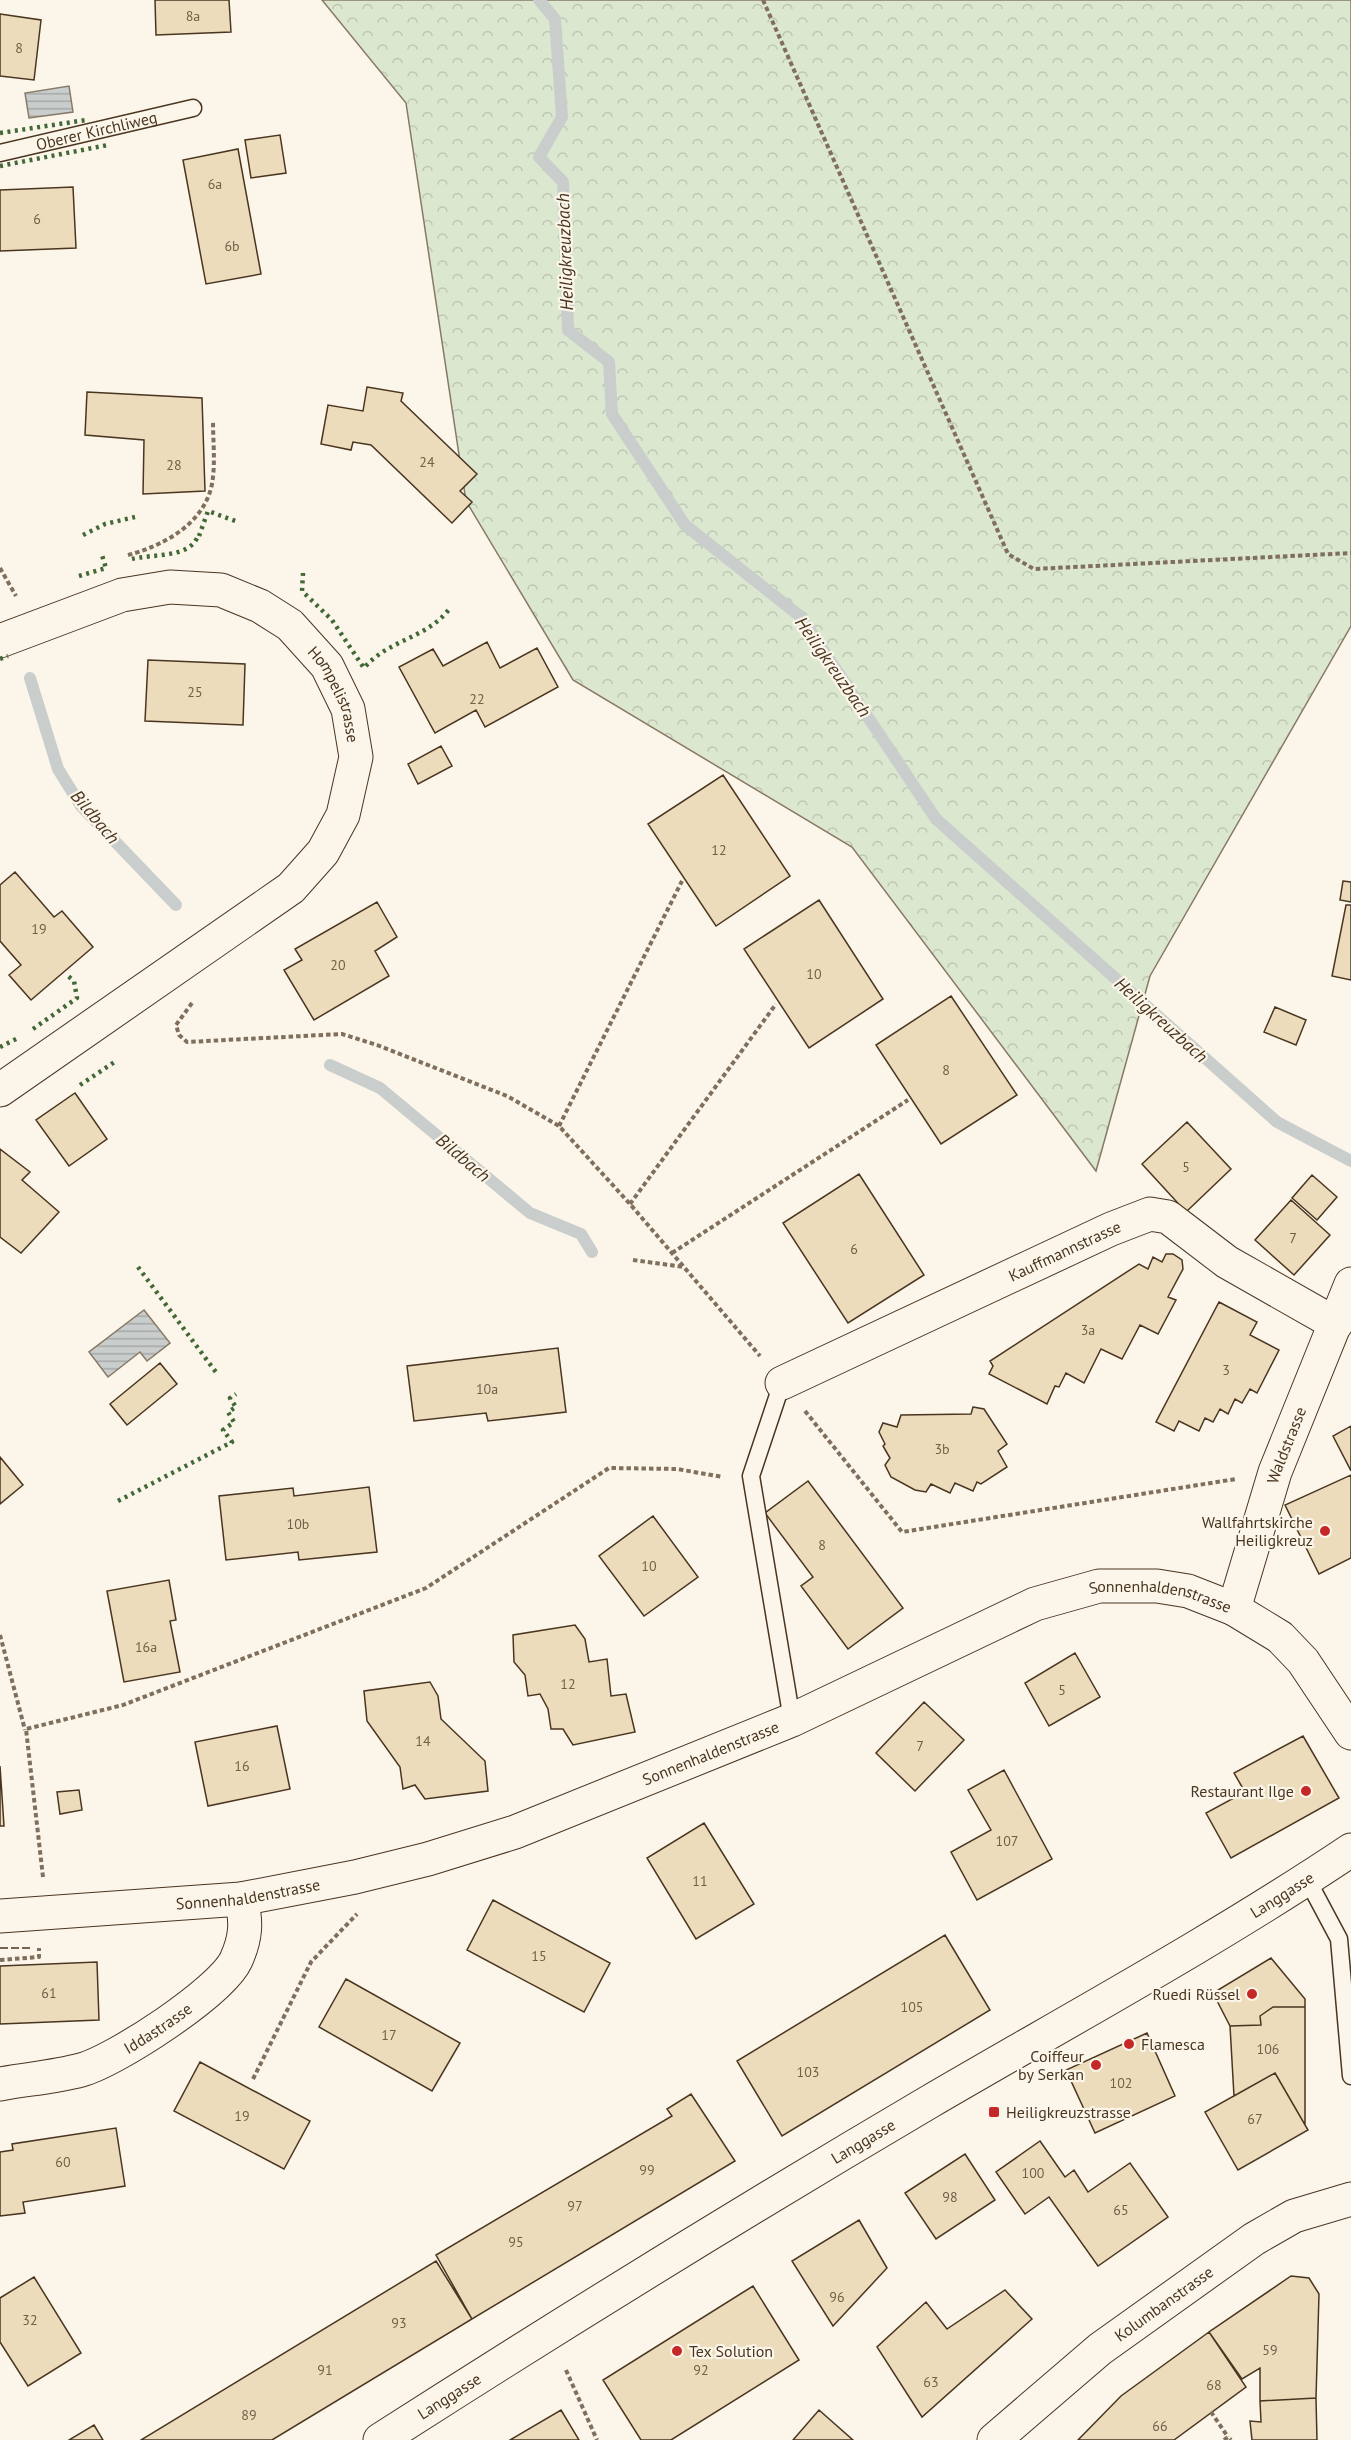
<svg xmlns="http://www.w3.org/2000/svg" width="1351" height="2440" font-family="'PT Sans',sans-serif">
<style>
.forest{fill:url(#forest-crowns);stroke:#887966;stroke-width:1.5}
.water{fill:url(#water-rules);stroke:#887966;stroke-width:1.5}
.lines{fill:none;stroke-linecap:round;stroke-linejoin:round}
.stream{stroke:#c9cecd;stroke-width:12}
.building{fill:#ecdcbc;stroke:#4a3520;stroke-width:1.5}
.lane-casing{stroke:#4a3520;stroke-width:19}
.street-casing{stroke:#4a3520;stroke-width:35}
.secondary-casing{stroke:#4a3520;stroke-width:35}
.path{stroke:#7f6f5c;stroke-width:4;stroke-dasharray:4.5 3;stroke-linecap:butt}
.lane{stroke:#fbf6e9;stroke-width:16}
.street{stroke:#fbf6e9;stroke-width:33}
.secondary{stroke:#fbf6e9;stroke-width:33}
.hedge{stroke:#436837;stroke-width:4.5;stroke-dasharray:3 4.5;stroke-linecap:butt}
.fence{stroke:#4a3520;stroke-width:1.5;stroke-dasharray:8 3;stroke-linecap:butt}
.poi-dot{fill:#c62828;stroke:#fbf6e9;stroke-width:2}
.labels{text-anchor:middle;stroke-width:4.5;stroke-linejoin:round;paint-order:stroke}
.number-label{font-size:14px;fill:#725f47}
.street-label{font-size:16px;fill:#4a3520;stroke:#fbf6e9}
.poi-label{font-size:16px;fill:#4a3520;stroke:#fbf6e9;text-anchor:end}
.water-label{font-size:18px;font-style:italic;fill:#4a3520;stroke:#fbf6e9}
</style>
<defs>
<pattern id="forest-crowns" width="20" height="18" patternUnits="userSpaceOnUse" patternTransform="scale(1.5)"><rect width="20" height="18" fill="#dce7d0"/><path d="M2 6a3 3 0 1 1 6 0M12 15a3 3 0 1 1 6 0" fill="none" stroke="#bec7b2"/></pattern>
<pattern id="water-rules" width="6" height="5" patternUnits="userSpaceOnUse" patternTransform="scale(1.5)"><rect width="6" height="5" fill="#c9cecd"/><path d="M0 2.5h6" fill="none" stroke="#a5a8a6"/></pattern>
</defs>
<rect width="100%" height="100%" fill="#fbf6e9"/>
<path class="forest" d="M322,0H1351V626L1150,976L1096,1171L852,847L573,680L466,501L406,103Z"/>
<path class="water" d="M69,86L73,112L29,118L25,93Z
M144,1310L170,1343L147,1361L140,1352L108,1377L89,1352Z"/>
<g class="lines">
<path class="stream" d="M539,0L555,19L562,117L539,157L563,182L568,330L609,362L612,414L685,525L801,617L936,819L1277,1122L1351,1161
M30,678L58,769L81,806L176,905
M330,1065L380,1088L530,1213L581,1234L592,1252"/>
</g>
<path class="building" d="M155,0H229L231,32L156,35Z
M0,14L41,20L34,80L0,76Z
M280,135L286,173L251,178L245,140Z
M238,149L261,274L206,284L183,160Z
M73,187L76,248L0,251V190Z
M367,387L403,393L401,401L477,474L460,491L472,502L452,523L371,445L353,442L351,450L321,444L328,405L363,411Z
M87,392L202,398L205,491L143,494L144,440L85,435Z
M487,642L500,668L537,648L558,687L485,727L476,710L435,733L399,667L433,649L443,666Z
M148,660L245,664L243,725L145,721Z
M441,746L452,766L418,784L408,764Z
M723,775L790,876L716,926L648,824Z
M15,872L54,917L62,911L93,947L31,1000L9,975L21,965L0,941V885Z
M1343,881L1351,882V902L1340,900Z
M819,900L883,999L809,1048L744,949Z
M377,902L397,937L375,951L389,976L314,1020L284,970L302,960L295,949Z
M1346,905H1351V980L1332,976Z
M951,996L1017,1095L941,1144L876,1045Z
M1275,1007L1306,1020L1296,1045L1264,1032Z
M75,1093L107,1139L69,1166L36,1120Z
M1187,1122L1231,1169L1186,1212L1142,1164Z
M0,1149L30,1172L22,1180L59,1212L21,1253L0,1237Z
M859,1174L924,1275L848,1323L783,1223Z
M1312,1175L1337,1197L1317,1220L1292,1198Z
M1291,1200L1330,1235L1294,1275L1255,1240Z
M1166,1254H1173L1182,1260L1183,1269L1168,1297L1176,1300L1158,1334L1140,1325L1122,1359L1101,1349L1084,1383L1066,1373L1059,1387L1055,1386L1047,1404L989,1374L993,1366L990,1361L1139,1264L1148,1269L1153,1257L1162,1262Z
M1219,1302L1257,1322L1250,1335L1279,1350L1257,1393L1250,1389L1242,1403L1235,1399L1228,1414L1220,1409L1213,1422L1205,1418L1199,1431L1179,1421L1174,1431L1156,1422Z
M558,1348L566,1412L488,1421L486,1413L414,1421L407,1366Z
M160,1363L177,1384L127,1425L110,1404Z
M973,1407L984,1409L1007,1444L998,1451L1007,1467L981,1484L977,1482L973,1491L955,1483L950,1493L931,1484L926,1492L915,1490L891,1477L885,1465L890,1458L883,1446L885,1444L879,1432L883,1423L897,1427L901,1415L971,1414Z
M1351,1426V1471L1333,1436Z
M0,1457L23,1485L0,1504Z
M1351,1475V1558L1319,1574L1285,1505Z
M808,1481L903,1608L848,1649L801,1586L813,1577L765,1513Z
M369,1487L377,1552L299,1560L298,1552L226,1560L219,1496L293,1488L294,1496Z
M653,1516L698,1577L644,1616L599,1556Z
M169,1580L176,1620L170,1621L180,1672L124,1682L107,1591Z
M575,1625L585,1639L589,1662L607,1659L611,1696L626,1694L635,1732L573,1745L563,1729H551L548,1709L540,1694L528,1696L525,1675L514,1662L513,1635Z
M1075,1653L1100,1697L1049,1726L1025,1683Z
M430,1682L438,1696L441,1719L485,1761L488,1791L425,1799L415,1785L403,1789L400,1767L367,1721L364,1691Z
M924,1702L964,1740L915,1791L876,1753Z
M277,1726L290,1789L208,1806L195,1742Z
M1303,1736L1339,1798L1231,1858L1206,1813L1245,1792L1234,1773Z
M0,1766L4,1826H0Z
M1004,1770L1052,1859L977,1900L951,1852L991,1830L968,1790Z
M79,1790L82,1810L60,1814L57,1792Z
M704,1823L754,1904L696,1939L647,1858Z
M493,1900L610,1963L584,2012L467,1950Z
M945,1935L990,2010L782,2136L737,2061Z
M1271,1958L1305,1999V2007H1273L1260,2016L1261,2025L1230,2026L1213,1993Z
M97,1962L99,2020L0,2024V1966Z
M346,1979L460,2043L432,2091L319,2027Z
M1273,2007H1305V2125L1275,2073L1234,2096L1230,2026L1261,2025L1260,2016Z
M1147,2033L1175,2096L1095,2133L1066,2070Z
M200,2062L310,2121L284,2169L174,2111Z
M1275,2073L1308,2130L1238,2170L1205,2112Z
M691,2094L735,2161L472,2319L436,2255L672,2116L667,2109Z
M116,2128L125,2186L23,2202L25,2213L0,2216V2152L13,2150L12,2144Z
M1040,2141L1065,2177L1074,2170L1088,2192L1130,2163L1168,2217L1098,2266L1049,2197L1025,2214L996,2172Z
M965,2154L995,2200L936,2239L905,2193Z
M859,2220L887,2268L833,2326L792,2261Z
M436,2261L472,2319L272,2440H141Z
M1291,2276L1309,2278L1319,2294L1316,2398L1260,2401V2368L1242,2379L1209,2332Z
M34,2277L81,2353L28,2386L0,2342V2298Z
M753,2286L799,2360L671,2440H641L603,2380Z
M1005,2290L1032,2319L922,2417L877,2347L926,2302L947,2329Z
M1209,2332L1246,2387L1174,2440H1078L1121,2396Z
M1316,2398L1317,2440H1252L1250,2421L1261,2422L1260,2401Z
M561,2410L579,2440H510Z
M819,2410L853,2440H793Z
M94,2425L103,2440H69Z"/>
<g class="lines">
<g class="lane-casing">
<g id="lane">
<path id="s1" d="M0,153L193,108"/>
<path d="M782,1383L751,1476L792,1720"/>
<path d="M1307,1879L1339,1939L1351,2076"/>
</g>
</g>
<g class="street-casing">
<g id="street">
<path id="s2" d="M0,641L122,595L170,587L221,590L260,606L290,625L327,666L348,709L356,757L343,815L323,852L291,888L0,1090"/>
<path id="s3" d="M782,1383L1111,1229L1150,1214L1168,1217L1227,1262L1336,1324"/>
<path id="s4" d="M1234,1609L1275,1472L1351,1284"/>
<path id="s5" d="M0,2084C27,2079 55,2077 81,2070C115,2061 221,1992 236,1960C246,1938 247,1922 241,1899"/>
<path id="s6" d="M994,2440L1100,2349L1254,2239L1294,2216L1351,2199"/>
</g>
</g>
<g class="secondary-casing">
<g id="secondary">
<path id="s7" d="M0,1916L241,1899L355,1877L428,1859L515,1832L792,1720L1035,1604L1099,1586H1157L1188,1591L1234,1609L1280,1637L1303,1661L1351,1733"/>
<path id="s8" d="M380,2440C561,2324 744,2211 929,2102C1071,2019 1215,1941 1351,1850"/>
</g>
</g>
<path class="path" d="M763,0L1008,554L1034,569L1351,553
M128,555C166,545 209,521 213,477C215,459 213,439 213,421
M0,568L16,596
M192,1003L176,1025L179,1035L187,1042L342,1034L377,1045L507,1096L559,1126L630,1204L760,1356
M559,1126L682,881
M630,1204L776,1004
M672,1253L908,1100
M633,1260L684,1267
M805,1411L902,1532L1236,1479
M0,1635L25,1730
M43,1877L26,1729L123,1705L426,1588L609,1468L677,1469L723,1477
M0,1960L39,1957V1948
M253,2079L311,1962L357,1914
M566,2370L597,2440
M1211,2412L1228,2437
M1224,2440L1228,2437L1231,2440"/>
<use href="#lane" class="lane"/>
<use href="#street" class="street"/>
<use href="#secondary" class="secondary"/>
<path class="hedge" d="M0,133L86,120
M0,166L108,145
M83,535L105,524L135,517
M199,536L208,511L238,522
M132,559C151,554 188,558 197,538
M303,573L302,591L332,620L364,668C390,638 426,640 451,607
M79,576L106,568L101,552
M0,659L8,656
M33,1029L77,998L74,981L68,976
M0,1047L20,1037
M80,1085L116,1061
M138,1267L218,1375
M118,1501L232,1442L223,1430L234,1422L228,1412L236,1407L230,1398L236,1394"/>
<path class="fence" d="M0,1948H30"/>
</g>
<g class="poi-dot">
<circle cx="1325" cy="1531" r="6"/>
<circle cx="1306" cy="1791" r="6"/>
<circle cx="1252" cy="1994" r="6"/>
<circle cx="1129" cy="2044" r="6"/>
<circle cx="1096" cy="2065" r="6"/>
<rect x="988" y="2106" width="12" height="12" rx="3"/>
<circle cx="677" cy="2351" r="6"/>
</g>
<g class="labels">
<g class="number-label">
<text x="193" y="21">8a</text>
<text x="19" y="53">8</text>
<text x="215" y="189">6a</text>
<text x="37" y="224">6</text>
<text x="232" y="251">6b</text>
<text x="427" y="467">24</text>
<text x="174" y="470">28</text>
<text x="195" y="697">25</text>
<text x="477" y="704">22</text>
<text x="719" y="855">12</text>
<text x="39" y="934">19</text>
<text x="338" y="970">20</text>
<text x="814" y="979">10</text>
<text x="946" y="1075">8</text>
<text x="1186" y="1172">5</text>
<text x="1293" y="1243">7</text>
<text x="854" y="1254">6</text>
<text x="1088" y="1335">3a</text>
<text x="1226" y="1375">3</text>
<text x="487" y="1394">10a</text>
<text x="942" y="1454">3b</text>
<text x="298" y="1529">10b</text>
<text x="822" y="1550">8</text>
<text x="649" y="1571">10</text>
<text x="146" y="1652">16a</text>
<text x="568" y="1689">12</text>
<text x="1062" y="1695">5</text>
<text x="423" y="1746">14</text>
<text x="920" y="1751">7</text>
<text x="242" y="1771">16</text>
<text x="1007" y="1846">107</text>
<text x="700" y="1886">11</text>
<text x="539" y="1961">15</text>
<text x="49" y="1998">61</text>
<text x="912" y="2012">105</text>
<text x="389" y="2040">17</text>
<text x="1268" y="2054">106</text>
<text x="808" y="2077">103</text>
<text x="1121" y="2088">102</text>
<text x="242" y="2121">19</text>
<text x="1255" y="2124">67</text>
<text x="63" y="2167">60</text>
<text x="647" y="2175">99</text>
<text x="1033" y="2178">100</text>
<text x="950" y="2202">98</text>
<text x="575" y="2211">97</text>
<text x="1121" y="2215">65</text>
<text x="516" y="2247">95</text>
<text x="837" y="2302">96</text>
<text x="30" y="2325">32</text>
<text x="399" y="2328">93</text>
<text x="1270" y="2355">59</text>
<text x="325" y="2375">91</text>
<text x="701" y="2375">92</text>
<text x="931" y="2387">63</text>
<text x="1214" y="2390">68</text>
<text x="249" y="2420">89</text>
<text x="1160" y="2431">66</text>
</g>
<g class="street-label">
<text dy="6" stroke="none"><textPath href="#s1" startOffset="99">Oberer Kirchliweg</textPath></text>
<text dy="6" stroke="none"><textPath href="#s2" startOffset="392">Hompelistrasse</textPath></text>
<text dy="6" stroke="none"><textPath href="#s3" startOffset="312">Kauffmannstrasse</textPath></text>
<text dy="6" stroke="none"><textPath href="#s4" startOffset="172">Waldstrasse</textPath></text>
<text dy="6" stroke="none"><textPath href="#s7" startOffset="1221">Sonnenhaldenstrasse</textPath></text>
<text dy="6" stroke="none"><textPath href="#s7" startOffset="735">Sonnenhaldenstrasse</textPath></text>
<text dy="6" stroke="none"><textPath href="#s7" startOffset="249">Sonnenhaldenstrasse</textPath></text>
<text dy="6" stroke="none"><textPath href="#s8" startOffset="1054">Langgasse</textPath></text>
<text dy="6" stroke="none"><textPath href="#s5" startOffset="170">Iddastrasse</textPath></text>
<text dy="6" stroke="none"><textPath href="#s8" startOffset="568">Langgasse</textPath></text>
<text dy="6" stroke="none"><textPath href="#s6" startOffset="218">Kolumbanstrasse</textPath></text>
<text dy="6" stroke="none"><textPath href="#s8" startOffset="82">Langgasse</textPath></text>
</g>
<g class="poi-label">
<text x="1313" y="1528">Wallfahrtskirche<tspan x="1313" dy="18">Heiligkreuz</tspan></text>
<text x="1294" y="1797">Restaurant Ilge</text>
<text x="1240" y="2000">Ruedi Rüssel</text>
<text x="1141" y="2050" text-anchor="start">Flamesca</text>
<text x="1084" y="2062">Coiffeur<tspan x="1084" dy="18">by Serkan</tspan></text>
<text x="1006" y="2118" text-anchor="start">Heiligkreuzstrasse</text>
<text x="689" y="2357" text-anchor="start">Tex Solution</text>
</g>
<g class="water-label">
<text transform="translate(565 252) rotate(-92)" y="6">Heiligkreuzbach</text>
<text transform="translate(833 667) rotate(55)" y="6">Heiligkreuzbach</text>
<text transform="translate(95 817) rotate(50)" y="6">Bildbach</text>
<text transform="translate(1161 1020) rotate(42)" y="6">Heiligkreuzbach</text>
<text transform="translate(463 1158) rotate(40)" y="6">Bildbach</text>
</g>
</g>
</svg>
